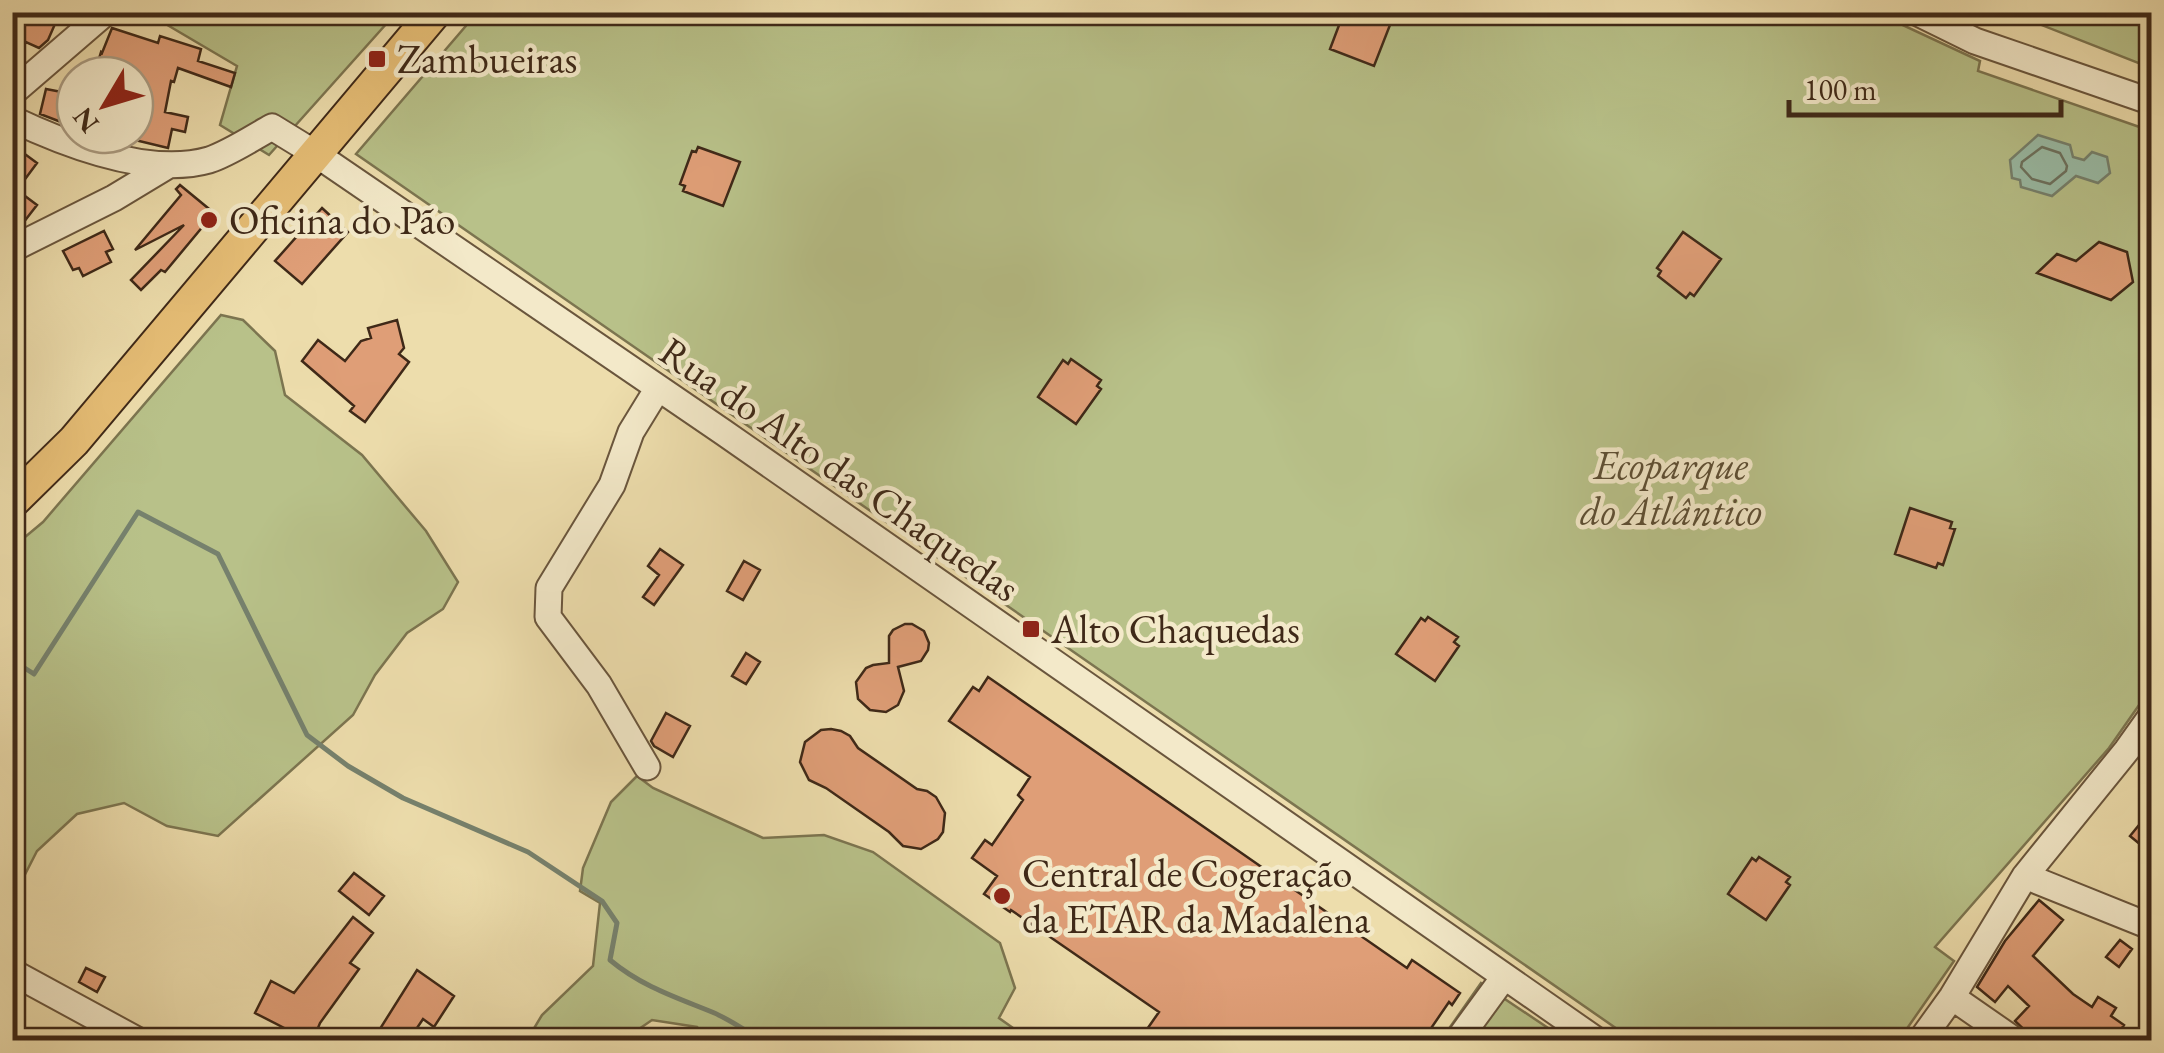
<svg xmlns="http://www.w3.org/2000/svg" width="2164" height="1053" font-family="'EB Garamond',serif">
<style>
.green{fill:#b8c189;stroke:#7c7550;stroke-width:2.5}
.water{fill:#9abca6;stroke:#76816d;stroke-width:2.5}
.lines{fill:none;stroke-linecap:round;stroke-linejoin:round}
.shore{stroke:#6c725f;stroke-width:2.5}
.stream{stroke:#76816d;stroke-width:5}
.building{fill:#df9e77;stroke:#3f2918;stroke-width:2.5}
.minor-casing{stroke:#6a563d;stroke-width:29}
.major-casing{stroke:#3f2918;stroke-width:36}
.minor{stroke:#f3e9c9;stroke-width:25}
.major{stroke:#e6be76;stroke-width:32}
.poi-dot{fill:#8f2418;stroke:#f3e9c9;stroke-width:4}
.labels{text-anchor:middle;stroke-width:9;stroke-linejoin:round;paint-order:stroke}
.poi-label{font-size:40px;fill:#3f2918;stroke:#f3e9c9;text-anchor:start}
.park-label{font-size:40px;font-style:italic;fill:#5d4f34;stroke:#f3e9c9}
.street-label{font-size:40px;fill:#3f2918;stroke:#f3e9c9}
</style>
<rect width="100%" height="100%" fill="#edddac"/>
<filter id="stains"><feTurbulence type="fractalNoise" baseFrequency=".002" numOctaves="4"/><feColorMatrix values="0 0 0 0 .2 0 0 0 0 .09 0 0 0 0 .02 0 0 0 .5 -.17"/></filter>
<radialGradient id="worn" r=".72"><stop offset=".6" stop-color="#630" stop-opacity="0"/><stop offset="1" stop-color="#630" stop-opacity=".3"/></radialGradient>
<path class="green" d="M147,13H396L269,155L220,125L237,66Z
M477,13H1877L1980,61L1978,71L2151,131V688L2109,748L1935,947L1954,961L1899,1040H1633L356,154Z
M2011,13H2151V68Z
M221,315L243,320L275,351L285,395L362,455L426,531L458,582L443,609L407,633L375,675L353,715L218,836L167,826L124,803L77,814L37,851L13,898V547L43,522Z
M637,776L653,788L763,838L824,835L873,852L1000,943L1015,988L999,1018L1030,1040H708L697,1027L652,1020L623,1040H527L542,1015L593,966L600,903L580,891L583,868L611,802Z
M1481,983L1566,1040H1441Z"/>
<path class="water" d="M2038,135L2070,145L2073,157L2084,160L2092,152L2107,157L2110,173L2098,183L2076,176L2052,196L2021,187L2020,180L2012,178L2010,160Z"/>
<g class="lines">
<path class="shore" d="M2042,147L2060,153L2067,166L2066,171L2050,184L2032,179L2021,167L2022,162Z"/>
<path class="stream" d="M12,660L34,674L138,512L218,554L307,735L348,766L403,798L528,852L602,901L617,923L610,960C641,986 675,997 712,1012C727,1018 741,1028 755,1036L758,1040"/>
</g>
<path class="building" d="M12,12H26L55,24L48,40L39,48L26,42L12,67Z
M1344,12H1374L1387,17L1385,23L1390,25L1374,66L1330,49Z
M112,28L158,43L160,36L201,49L198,61L235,73L231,87L178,68L174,82L171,81L165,112L188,117L185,132L172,129L168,148L135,140V75H94L101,52L102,53Z
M46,89L67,93L61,122L40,114Z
M698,147L740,162L723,206L683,191L685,186L680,184L692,151L696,152Z
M18,149L37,163L17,190L37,205L20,227L12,231V156Z
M180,185L214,213L165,272L161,270L141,290L131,280L184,225L135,250L181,195L176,189Z
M322,208L348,232L302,284L275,261Z
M104,231L113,249L106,252L111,262L83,276L79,268L73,270L63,251Z
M1683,232L1721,259L1694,296L1690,293L1686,298L1658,276L1661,271L1657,268Z
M2099,242L2127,252L2133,282L2111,300L2037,273L2057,254L2076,261Z
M397,320L404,348L399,354L409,362L365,422L350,411L354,406L302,361L318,340L345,361L361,341L371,338L368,328Z
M1071,359L1101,380L1097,386L1101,389L1076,424L1038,397L1063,360L1068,364Z
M1910,508L1952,522L1950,528L1955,529L1943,565L1938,563L1936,568L1895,554Z
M660,549L683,565L654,605L643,597L659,575L648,566Z
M744,561L760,570L743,600L727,591Z
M1428,617L1458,637L1454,642L1459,646L1435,681L1396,654L1421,618L1425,621Z
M905,624H912L924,631L929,643L928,650L921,661L898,667L904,691L898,705L886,712L870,710L858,699L856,682L866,668L873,665L889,663V636L893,630Z
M746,653L760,662L746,684L732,676Z
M988,677L1407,968L1412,960L1460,993L1452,1005L1449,1002L1423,1040H1151L1143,1035L1159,1012L1011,910L1010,912L984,894L997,876L972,858L985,840L992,845L1023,800L1018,795L1030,777L949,721L973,687L979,691Z
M666,713L690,726L673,757L654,746L651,741Z
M831,729L841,731L850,736L858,748L917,789L927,791L936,797L945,813L943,832L938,839L921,849L903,846L889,832L826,788L809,780L800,762L805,742L821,730Z
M2152,809V854L2130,836Z
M1759,857L1790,877L1786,882L1790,885L1766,920L1728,894L1752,858L1756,861Z
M354,873L384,896L369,915L339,891Z
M2039,900L2063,920L2033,956L2073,994L2092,1007L2098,997L2116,1008L2111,1016L2124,1025L2114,1040H2035L2015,1021L2029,1006L2008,986L1995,1002L1977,987L2005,941Z
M353,917L373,933L350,963L359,969L320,1023L313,1040H288L292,1032L255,1013L271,981L294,993Z
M2120,940L2132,949L2119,967L2106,957Z
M86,968L105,977L97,992L79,982Z
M417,970L454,996L434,1027L423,1019L409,1040H373Z"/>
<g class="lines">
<g class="minor-casing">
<path id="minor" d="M1916,12L1975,41L2152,102
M12,93L106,12
M12,119C67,145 149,177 209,160C230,153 252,138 272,127L316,154L723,432L1596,1040
M12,249L114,198L167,166
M647,767L599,685L548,617L549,588L612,485L631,432L658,388
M2025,876L2152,927
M12,972L137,1040
M1952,997L2014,1040
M1458,1040L1504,977
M1921,1040L1952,997L2025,876L2127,750L2152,715"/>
</g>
<g class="major-casing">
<path id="major" d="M12,502L74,441L435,12"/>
</g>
<use href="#minor" class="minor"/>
<use href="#major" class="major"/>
</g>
<g class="poi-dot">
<rect x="367" y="49" width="20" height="20" rx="5"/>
<circle cx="209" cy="220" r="10"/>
<rect x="1021" y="619" width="20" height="20" rx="5"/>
<circle cx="1002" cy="896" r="10"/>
</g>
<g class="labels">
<g class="poi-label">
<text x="397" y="73">Zambueiras</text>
<text x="229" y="234">Oficina do Pão</text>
<text x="1051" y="643">Alto Chaquedas</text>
<text x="1022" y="887">Central de Cogeração<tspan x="1022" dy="46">da ETAR da Madalena</tspan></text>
</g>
<g class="park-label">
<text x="1671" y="479">Ecoparque<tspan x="1671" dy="46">do Atlântico</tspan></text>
</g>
<g class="street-label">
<text transform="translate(840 469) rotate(35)" y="14">Rua do Alto das Chaquedas</text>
</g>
</g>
<rect width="2164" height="1053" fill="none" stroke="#edddac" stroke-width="50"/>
<rect x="15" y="15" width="2134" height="1023" fill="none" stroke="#3f2918" stroke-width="5"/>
<rect x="25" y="25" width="2114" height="1003" fill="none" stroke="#3f2918" stroke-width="2.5"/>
<g transform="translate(105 105) rotate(232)"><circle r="48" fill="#f3e9c9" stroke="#ab9c82" stroke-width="2.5"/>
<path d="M0-8L18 38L0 25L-18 38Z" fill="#8f2418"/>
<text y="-15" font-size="28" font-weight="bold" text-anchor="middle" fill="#3f2918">N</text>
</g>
<path d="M1789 100v15h272v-15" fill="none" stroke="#3f2918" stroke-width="5"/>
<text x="1804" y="100" font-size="30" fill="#3f2918" stroke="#f3e9c9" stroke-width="8" paint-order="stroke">100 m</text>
<rect width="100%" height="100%" filter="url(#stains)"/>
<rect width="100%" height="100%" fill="url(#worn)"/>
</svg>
